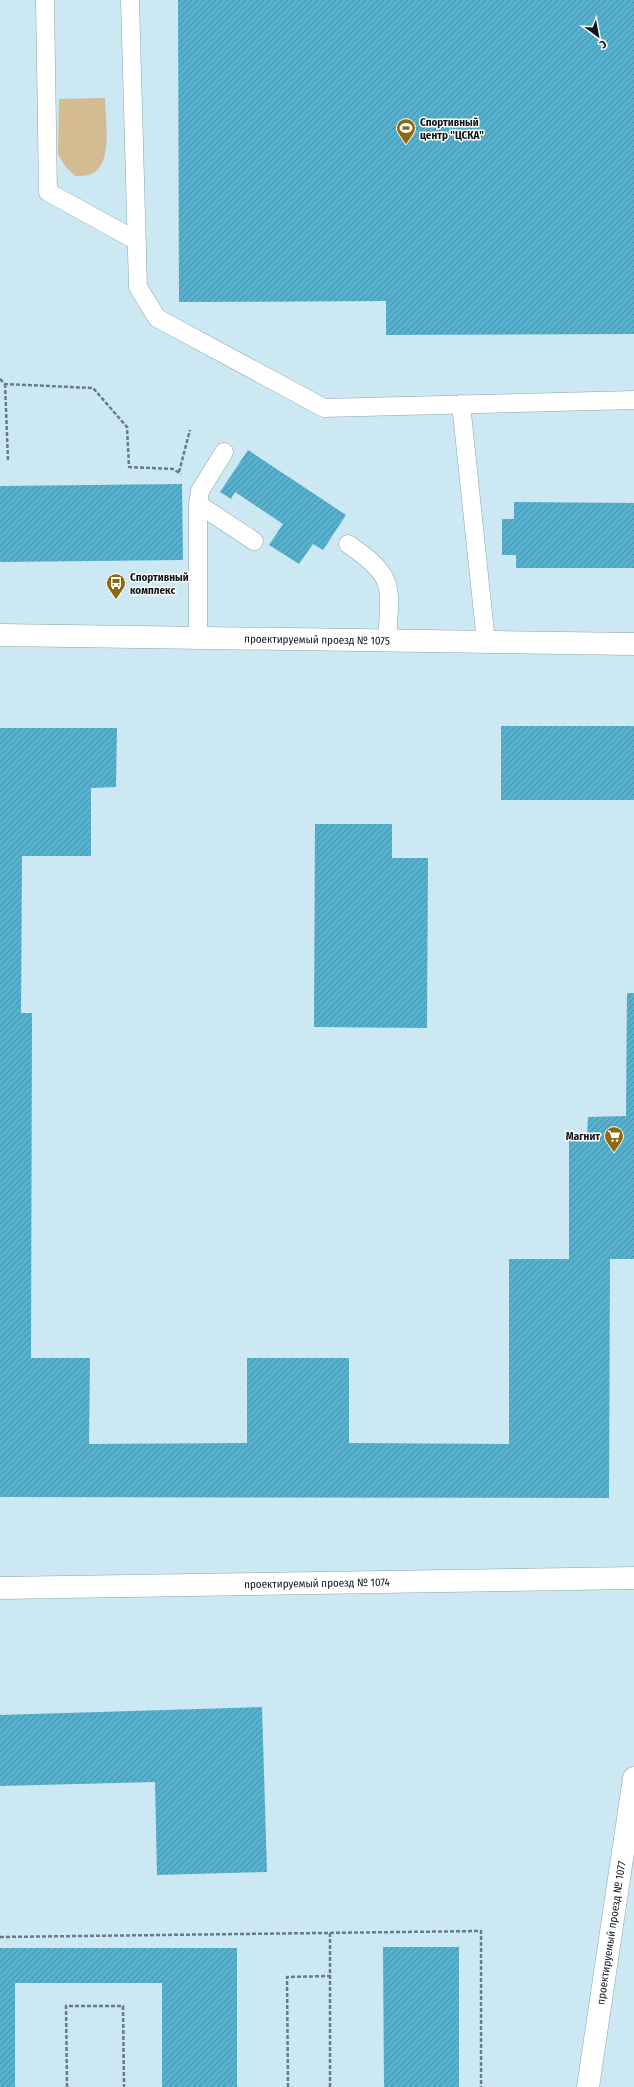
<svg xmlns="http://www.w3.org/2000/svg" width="634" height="2087" font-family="'Fira Sans Condensed',sans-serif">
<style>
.green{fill:#d3bb92}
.building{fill:url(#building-hatch)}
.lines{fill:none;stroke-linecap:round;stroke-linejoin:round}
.lane-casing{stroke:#8aa4ae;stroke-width:19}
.street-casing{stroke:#8aa4ae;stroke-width:23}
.path{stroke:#697c82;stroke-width:2.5;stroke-dasharray:4 2;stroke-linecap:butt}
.lane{stroke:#fff;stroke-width:18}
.street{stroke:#fff;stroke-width:22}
.labels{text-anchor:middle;stroke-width:3;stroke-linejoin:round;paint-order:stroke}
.poi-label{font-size:11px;font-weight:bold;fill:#0d171a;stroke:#fff;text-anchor:start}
.street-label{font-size:11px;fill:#0d171a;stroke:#fff}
</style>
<defs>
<pattern id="building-hatch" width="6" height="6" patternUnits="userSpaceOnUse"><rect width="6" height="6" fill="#59b0cc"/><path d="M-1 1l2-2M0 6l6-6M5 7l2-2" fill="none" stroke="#488ea5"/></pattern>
</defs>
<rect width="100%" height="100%" fill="#cce8f2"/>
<path class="green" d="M105,98C105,118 114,165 91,174C87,176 80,176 75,176L65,166L58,154L59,99Z"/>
<path class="building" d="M178,0H634V334L386,335V301L179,302Z
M248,450L346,515L323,550L313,544L299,564L269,545L283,524L235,492L231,499L220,492Z
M182,484L183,560L0,562V486Z
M514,502L634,503V568H516V555H502V519H514Z
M501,726H634V800H501Z
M0,728H117L116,787L91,788V856H22L21,1013H32L31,1358H90L89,1444L247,1443V1358H349V1443L509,1444V1259H569V1135H587L588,1117L626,1116L627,993H634V1259H610L609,1498L0,1497Z
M315,824H392V858H428L427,1028L314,1027Z
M262,1707L267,1872L157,1875L155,1782L0,1786V1715Z
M383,1947H459V2087H384Z
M0,1948H237V2087H162V1983H15V2087H0Z"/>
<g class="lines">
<g class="lane-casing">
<path id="lane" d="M45,0L48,192L137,241
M130,0L138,287L157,318L324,408L634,400
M461,404L486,642
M198,504L254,541
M348,544C397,577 390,587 387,641
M198,638V504L200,491L224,452"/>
</g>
<g class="street-casing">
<g id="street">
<path id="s1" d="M0,635L634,644"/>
<path id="s2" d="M0,1588L634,1578"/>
<path id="s3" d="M588,2087L634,1778"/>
</g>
</g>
<path class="path" d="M0,379L5,384L93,388L127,427L129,467L173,469L181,474
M5,384L8,460
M179,472L190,430
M330,1933V2087
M0,1937L481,1931V2087
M67,2087L66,2006H123L124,2087
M288,2087L287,1977L330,1976"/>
<use href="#lane" class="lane"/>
<use href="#street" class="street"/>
</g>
<defs>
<g id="stadium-pin" transform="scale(1)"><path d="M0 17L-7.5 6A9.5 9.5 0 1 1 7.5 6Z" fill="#90680f" stroke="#fff"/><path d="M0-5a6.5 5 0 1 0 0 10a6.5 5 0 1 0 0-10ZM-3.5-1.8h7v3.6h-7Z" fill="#fff"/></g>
<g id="bus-pin" transform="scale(1)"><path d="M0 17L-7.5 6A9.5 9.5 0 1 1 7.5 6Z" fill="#90680f" stroke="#fff"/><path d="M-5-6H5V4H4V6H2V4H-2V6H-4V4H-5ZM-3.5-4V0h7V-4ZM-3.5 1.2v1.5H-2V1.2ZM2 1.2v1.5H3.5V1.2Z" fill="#fff"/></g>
<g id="supermarket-pin" transform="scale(1)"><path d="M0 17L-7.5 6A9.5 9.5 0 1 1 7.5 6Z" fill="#90680f" stroke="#fff"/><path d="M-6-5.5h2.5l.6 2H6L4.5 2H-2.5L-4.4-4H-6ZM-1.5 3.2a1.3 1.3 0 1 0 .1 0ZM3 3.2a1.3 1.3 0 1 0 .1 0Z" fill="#fff"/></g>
</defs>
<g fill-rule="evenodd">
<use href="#stadium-pin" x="406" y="128"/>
<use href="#bus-pin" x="116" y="583"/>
<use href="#supermarket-pin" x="614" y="1136"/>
</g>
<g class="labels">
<g class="poi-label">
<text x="420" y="126">Спортивный<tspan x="420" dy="13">центр "ЦСКА"</tspan></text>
<text x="130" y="581">Спортивный<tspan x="130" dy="13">комплекс</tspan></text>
<text x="600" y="1140" text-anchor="end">Магнит</text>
</g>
<g class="street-label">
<text dy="4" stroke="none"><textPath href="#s1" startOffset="317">проектируемый проезд № 1075</textPath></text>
<text dy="4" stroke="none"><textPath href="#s2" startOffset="317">проектируемый проезд № 1074</textPath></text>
<text dy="4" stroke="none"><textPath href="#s3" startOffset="156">проектируемый проезд № 1077</textPath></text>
</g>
</g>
<g transform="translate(598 36) rotate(148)" stroke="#ffffff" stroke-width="3" paint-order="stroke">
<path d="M0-3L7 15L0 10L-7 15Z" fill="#0d171a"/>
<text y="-6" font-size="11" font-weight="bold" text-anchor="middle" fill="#0d171a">С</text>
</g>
</svg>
